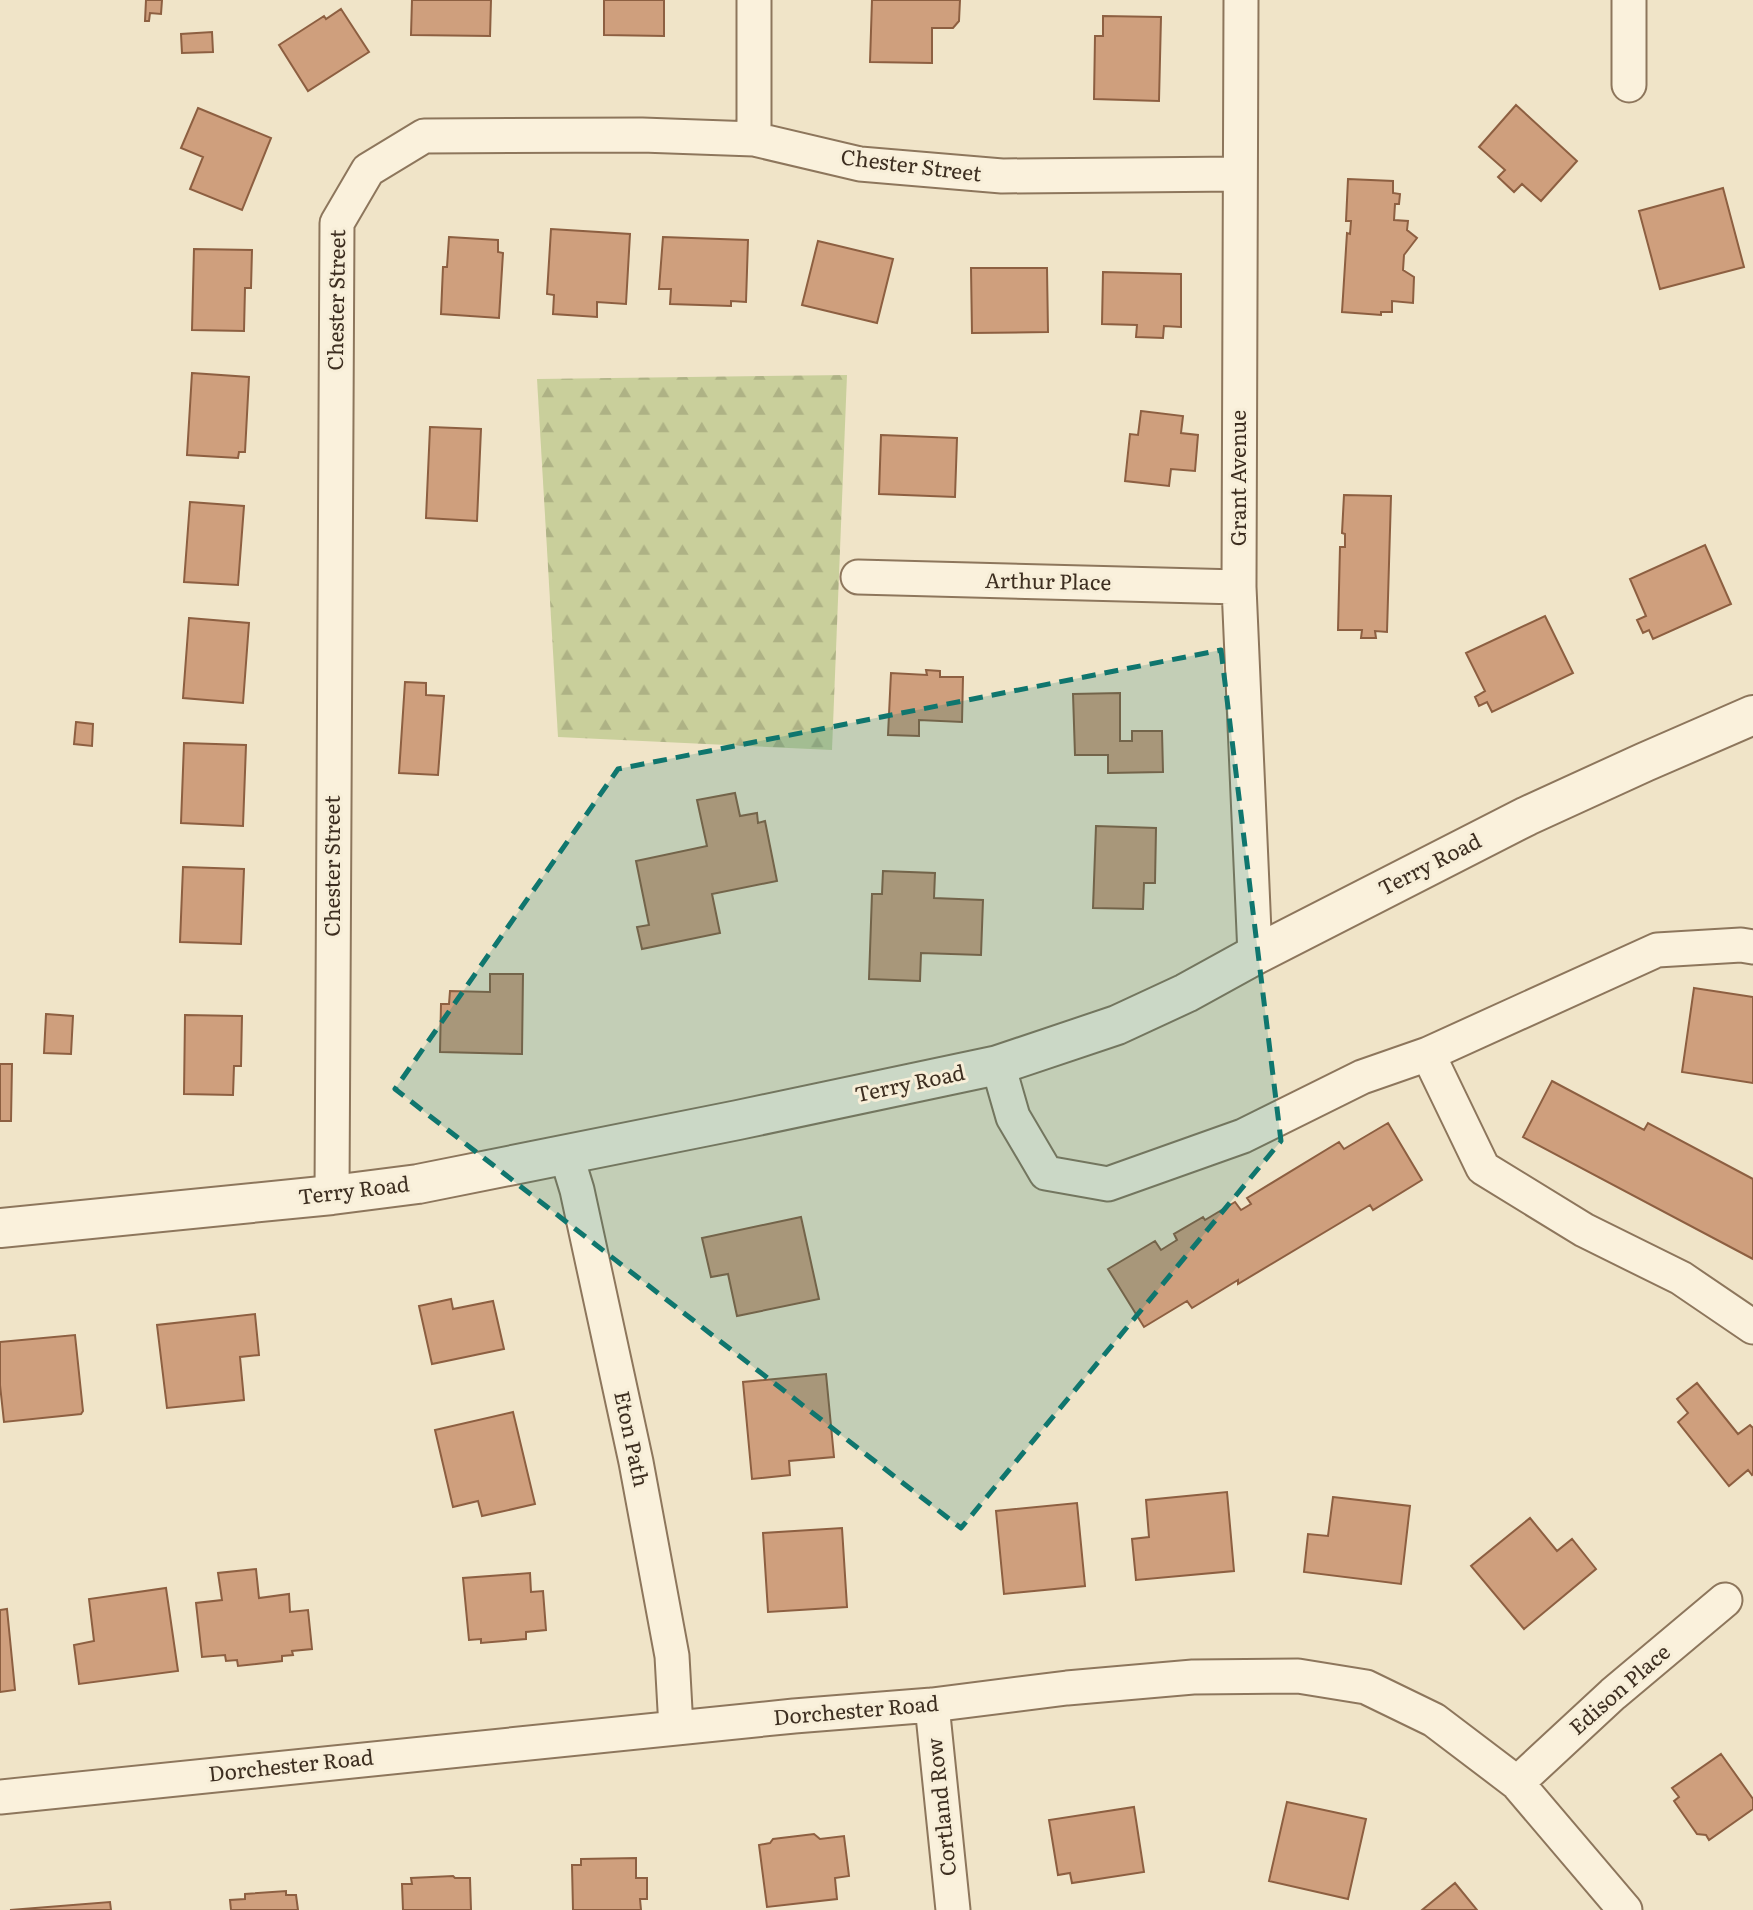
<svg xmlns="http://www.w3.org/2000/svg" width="1753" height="1910" font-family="Literata,serif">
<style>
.forest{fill:url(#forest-firs)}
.building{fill:#cf9f7d;stroke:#8d5f41;stroke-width:2}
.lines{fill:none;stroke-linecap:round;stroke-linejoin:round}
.minor-casing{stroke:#8d765c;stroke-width:37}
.tertiary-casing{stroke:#8d765c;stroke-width:42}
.minor{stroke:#faf1dc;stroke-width:33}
.tertiary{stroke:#faf1dc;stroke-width:38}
.marked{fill:#0f766e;fill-opacity:0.2;stroke:#0f766e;stroke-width:5;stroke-dasharray:14 9;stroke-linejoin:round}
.labels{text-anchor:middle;stroke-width:6;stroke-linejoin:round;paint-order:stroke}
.street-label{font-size:21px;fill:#3d2e20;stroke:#f7eed8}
</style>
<defs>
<pattern id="forest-firs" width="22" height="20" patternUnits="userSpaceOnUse" patternTransform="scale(1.75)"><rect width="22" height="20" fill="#c9cf9b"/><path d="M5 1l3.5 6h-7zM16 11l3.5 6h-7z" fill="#aeb285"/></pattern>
</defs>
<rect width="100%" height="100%" fill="#f0e4c8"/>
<path class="forest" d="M847,375L832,750L558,737L537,379Z"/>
<path class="building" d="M146,0H162L161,14L150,13L149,21H145Z
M412,0H491L490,36L411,35Z
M604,0H664V36L604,35Z
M872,0H960L959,21L953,28H932V63L870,62Z
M341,9L369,52L308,91L279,45L324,16L326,19Z
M1103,16L1161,17L1159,101L1094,99L1095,36H1103Z
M212,32L213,52L182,53L181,34Z
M1516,105L1577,161L1541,201L1522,184L1514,192L1498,177L1505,170L1479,147Z
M198,108L271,138L242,210L190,189L203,157L181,148Z
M1348,179L1393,181V193L1400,194L1399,204H1395L1394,220L1408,221L1407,230L1417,238L1404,255L1403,270L1414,277L1413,303L1392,301V312H1381V315L1342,312L1347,233L1350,234L1351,221H1346Z
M1723,188L1744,267L1660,289L1639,211Z
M551,229L630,234L626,304L597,302V317L553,314L554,295L547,294Z
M449,237L498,240V252L503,253L499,318L441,314L443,267H447Z
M663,237L748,240L746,302L731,301V306L670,304L671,289H659Z
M818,241L893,259L877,323L802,305Z
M194,249L252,250L251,288H245L244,331L192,330Z
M971,268H1047L1048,332L972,333Z
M1103,272L1181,274V327L1164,326L1163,338L1136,337L1137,325L1102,324Z
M192,373L249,377L245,452H239L238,458L187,455Z
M1141,411L1183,416L1181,433L1198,435L1195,471L1171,469L1169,486L1125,481L1130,434L1138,435Z
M430,427L481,429L477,521L426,518Z
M881,435L957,438L955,497L879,494Z
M1344,495L1391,496L1387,632L1375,631L1376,638H1361L1362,630H1338L1340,547H1345V534L1342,533Z
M190,502L244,506L238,585L184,582Z
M1705,545L1731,604L1653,639L1649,630L1643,633L1637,620L1646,616L1630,579Z
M1545,616L1573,673L1492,712L1487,702L1479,706L1475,697L1485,691L1466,653Z
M189,618L249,623L243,703L183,698Z
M926,670L940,671V677H963L962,722L919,720V736L888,735L891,673L927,675Z
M405,682L426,683V695L444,696L438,775L399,773Z
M1120,693V741H1132V731H1162L1163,772L1108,773V755H1075L1073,694Z
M76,722L93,724L92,746L74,744Z
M184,743L246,745L243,826L181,823Z
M735,793L740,816L757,813L758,823L765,821L777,881L712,894L720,933L642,949L637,927L649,925L636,861L707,846L697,800Z
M1096,826L1156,828L1155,883H1144L1143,909L1093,908Z
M183,867L244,869L241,944L180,942Z
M883,871L935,873L934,898L983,900L981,955L921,953L920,981L869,979L872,894H882Z
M490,974H523L522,1054L440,1052L441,1004H449L450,991L490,992Z
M1694,988L1753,997V1083L1682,1072Z
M46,1014L73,1016L71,1054L44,1053Z
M185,1015L242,1016L241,1066H234L233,1095L184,1094Z
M0,1064H12L11,1121H0Z
M1552,1081L1644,1130L1648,1123L1753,1179V1259L1523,1137Z
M1388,1123L1422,1180L1373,1210L1370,1205L1238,1284V1280L1192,1308L1187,1301L1144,1327L1108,1269L1155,1241L1161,1250L1177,1240L1174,1234L1203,1217L1205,1220L1235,1202L1241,1210L1251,1204L1247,1198L1339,1142L1344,1149Z
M801,1217L819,1299L737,1316L728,1274L711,1277L702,1238Z
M451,1299L453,1309L493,1301L504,1349L432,1364L419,1306Z
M255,1314L259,1355L240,1357L244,1400L167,1408L157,1325Z
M75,1335L83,1411L81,1414L4,1422L0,1385V1342Z
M826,1374L834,1457L789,1461L790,1475L752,1479L743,1382Z
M1697,1383L1738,1434L1750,1425L1753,1428V1474L1752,1475L1748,1470L1729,1486L1678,1422L1688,1413L1677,1399Z
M513,1412L535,1504L482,1516L478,1501L453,1507L435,1430Z
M1227,1492L1234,1571L1136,1580L1132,1539L1149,1537L1146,1500Z
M1333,1497L1410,1506L1401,1584L1304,1572L1308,1534L1328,1536Z
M1077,1503L1085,1586L1004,1594L996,1511Z
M1530,1518L1557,1551L1572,1539L1596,1569L1524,1629L1471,1566Z
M842,1528L847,1607L768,1612L763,1533Z
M256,1569L259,1598L289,1594L290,1612L308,1610L312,1649L292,1651L293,1655L282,1656V1661L238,1666L237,1660L226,1661L225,1655L202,1657L196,1603L222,1600L218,1573Z
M530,1573L531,1592L543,1591L546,1630L526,1632V1639L481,1643V1639L469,1640L463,1578Z
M166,1588L178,1671L79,1684L74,1645L94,1641L89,1599Z
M7,1609L15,1690L0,1692V1610Z
M1721,1754L1753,1799V1809L1709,1840L1706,1835L1697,1834L1674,1801L1679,1797L1672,1788Z
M1287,1802L1366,1819L1348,1899L1269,1881Z
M1134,1807L1144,1872L1072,1883L1070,1873L1058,1875L1049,1820Z
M814,1834L820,1839L844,1836L849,1876L835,1878L837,1899L767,1907L759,1845L770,1843L773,1839Z
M636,1858V1878H647V1899H640L641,1910H573L572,1865H581V1859Z
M453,1876L455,1878H470L471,1910H403L402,1884H412L411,1878Z
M1455,1883L1477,1910H1422Z
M286,1891V1895H296L298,1910H231L230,1900L245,1899V1894Z
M110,1902L111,1910H10Z"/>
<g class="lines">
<g class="minor-casing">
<path id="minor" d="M1241,0L1239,587L1255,955
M1629,85V0
M754,139V0
M858,577L1239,587
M1428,1054L1657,950L1741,945L1753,947
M998,1065L1013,1117L1046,1173L1108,1184L1243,1136L1362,1077L1428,1054L1483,1168L1584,1230L1681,1278L1753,1327
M566,1154L577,1190L636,1462L672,1656L676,1728
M332,1195L337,223L368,170L424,136L642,135L754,139L860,164L1002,176L1239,174
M932,1705L953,1910
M1517,1783L1613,1694L1725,1600
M0,1797L794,1716L932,1705L1067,1688L1193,1677L1298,1676L1366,1687L1434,1720L1517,1783L1625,1910"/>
</g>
<g class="tertiary-casing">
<path id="tertiary" d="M0,1228L332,1195L418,1184L738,1120L998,1065L1117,1025L1186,993L1255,955L1527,816L1645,762L1753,715"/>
</g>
<use href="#minor" class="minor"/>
<use href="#tertiary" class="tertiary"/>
</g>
<path class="marked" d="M1221,650L1281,1141L961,1528L395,1089L618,769Z"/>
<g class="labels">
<g class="street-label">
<text transform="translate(911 166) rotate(7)" y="7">Chester Street</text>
<text transform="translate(337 300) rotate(-89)" y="7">Chester Street</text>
<text transform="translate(1239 478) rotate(-90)" y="7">Grant Avenue</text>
<text transform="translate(1048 582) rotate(1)" y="7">Arthur Place</text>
<text transform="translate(1430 865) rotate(-27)" y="7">Terry Road</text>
<text transform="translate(333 866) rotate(-90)" y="7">Chester Street</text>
<text transform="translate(910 1084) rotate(-12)" y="7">Terry Road</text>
<text transform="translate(354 1191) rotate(-7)" y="7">Terry Road</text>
<text transform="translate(631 1439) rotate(78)" y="7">Eton Path</text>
<text transform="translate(1620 1690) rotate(-41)" y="7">Edison Place</text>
<text transform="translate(856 1711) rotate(-5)" y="7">Dorchester Road</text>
<text transform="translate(291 1766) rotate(-6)" y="7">Dorchester Road</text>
<text transform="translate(942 1807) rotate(-96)" y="7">Cortland Row</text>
</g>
</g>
</svg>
